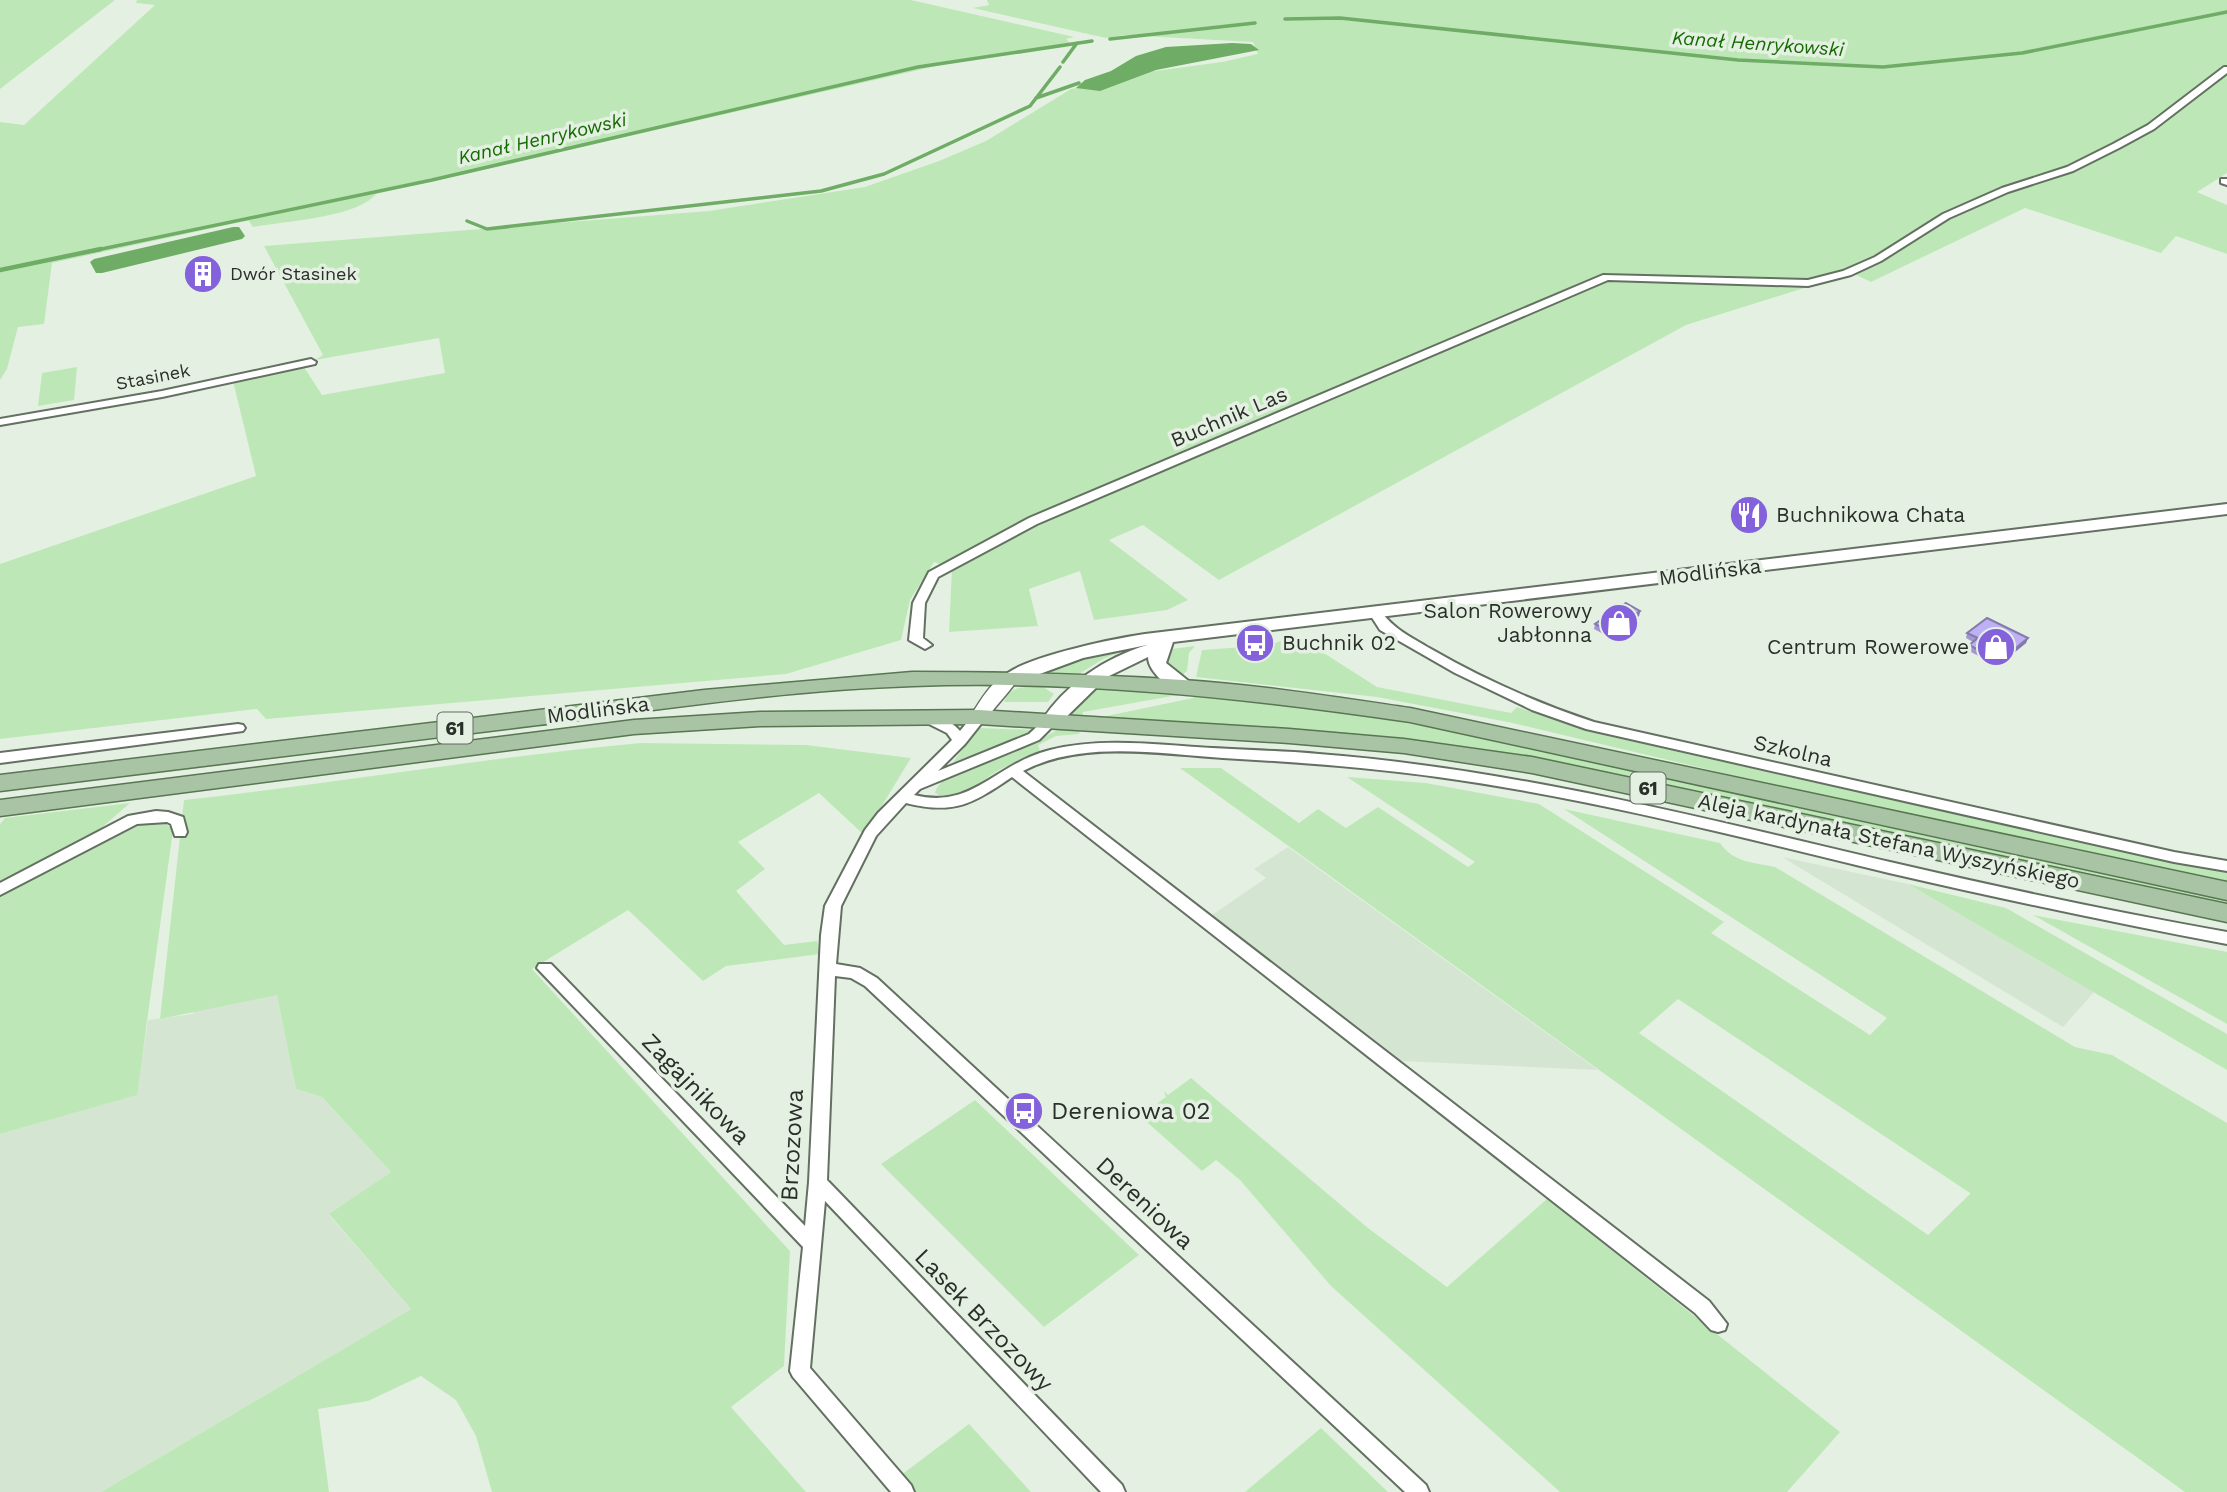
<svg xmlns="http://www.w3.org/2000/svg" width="2227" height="1492" font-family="'Work Sans',sans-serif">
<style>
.built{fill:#d4e6d1}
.green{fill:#bee7b7;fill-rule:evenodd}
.water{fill:#6fac65}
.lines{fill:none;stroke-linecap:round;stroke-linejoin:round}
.stream-far1{stroke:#6fac65;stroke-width:3.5}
.stream{stroke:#6fac65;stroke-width:4.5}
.minor-casing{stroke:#647062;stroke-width:4}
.tertiary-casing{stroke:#647062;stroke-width:3}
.secondary-casing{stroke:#647062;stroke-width:4}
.primary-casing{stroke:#577651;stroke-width:3}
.minor{fill:#fff;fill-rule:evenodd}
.tertiary{fill:#fff;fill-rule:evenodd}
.secondary{fill:#fff;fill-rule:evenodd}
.primary{fill:#a9c4a4;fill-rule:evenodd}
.wall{fill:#a397d2}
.shaded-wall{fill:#847bab}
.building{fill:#bdb0f4;stroke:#847bab;stroke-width:2}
.labels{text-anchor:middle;stroke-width:7;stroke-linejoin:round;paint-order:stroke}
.far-poi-label{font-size:18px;fill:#2a2f29;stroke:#e4f1e2;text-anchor:start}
.far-street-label{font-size:18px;fill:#2a2f29;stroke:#e4f1e2}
.far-water-label{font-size:19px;font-style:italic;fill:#156a02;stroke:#e4f1e2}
.shield{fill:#e4f1e2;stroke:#626960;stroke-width:2}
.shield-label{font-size:19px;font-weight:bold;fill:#2a2f29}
.street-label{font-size:21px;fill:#2a2f29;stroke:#e4f1e2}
.poi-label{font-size:21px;fill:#2a2f29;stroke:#e4f1e2;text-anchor:start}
.near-street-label{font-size:24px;fill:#2a2f29;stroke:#e4f1e2}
.near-poi-label{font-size:24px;fill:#2a2f29;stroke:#e4f1e2;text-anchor:start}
</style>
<rect width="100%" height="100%" fill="#e4f1e2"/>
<path class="built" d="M1288,847L1598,1070L1400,1061L1212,915L1266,878L1254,869Z
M1782,857L1908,884L2094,992L2063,1027Z
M277,994L296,1089L322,1097L391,1172L329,1215L411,1309L101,1492H0V1134L136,1095L148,1020L193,1014L194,1010Z"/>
<path class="green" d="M0,0H115L0,89Z
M137,0H911L1074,37L1066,39L1072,45L958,61L376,194C356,218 285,221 253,227L249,221L241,222L52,263L44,324L18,327L7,369L0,380V122L24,125L155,5L136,3Z
M987,0H2227V173L2197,192L2227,205V254L2176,236L2161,253L2025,208L1871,282L1852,273L1686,325L1219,580L1143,525L1109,540L1188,600L1167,610L1094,620L1080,571L1029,589L1038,626L949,632L952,568L934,562L910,600L901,640L786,674L266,719L257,709L0,739V564L256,476L233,381L304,367L322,395L445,373L439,338L315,360L323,355L264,246L709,211L865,187L939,161L986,141L1071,89L1140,73L1222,62L1258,54L1253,42L1124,35L1106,38L973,8L989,5Z
M77,367L74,400L38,406L42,373Z
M1283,640L1305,641L1377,687L1511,713L1517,707L1595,733L1946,812L2227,870V882L1946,826L1508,722L1377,697L1196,677L1202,650L1271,645Z
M1195,646L1189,653L1187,671L1181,676L1162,661L1171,649Z
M1130,648L1103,659L1079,674H1041L1076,658Z
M1043,687L1054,694L1048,702H1004C1010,684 1027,687 1043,687Z
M1093,688L1178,693V695L1083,712L1082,717H1066Z
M1194,694C1371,710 1542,749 1715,788C1885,827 2055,866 2227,898V905C2142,888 2057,873 1973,854C1780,810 1587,760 1390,738C1293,726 1195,723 1097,718L1193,698Z
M979,728L1035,730L1023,738L953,762Z
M1057,730H1080L1079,734L1056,736L1038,745L1040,751L999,770L961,795L944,798L935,793C941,768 1005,756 1028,746C1038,742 1047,735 1057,730Z
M641,743L806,745L911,758L864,835L819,793L738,842L765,869L736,891L784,945L817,941L820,954L726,966L703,981L628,910L532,969L790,1251L784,1366L731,1407L806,1492H492L476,1436L456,1400L421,1376L368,1401L318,1409L329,1492H101L411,1309L329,1214L391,1172L322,1097L296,1089L277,995L160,1019L184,800C337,783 488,757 641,743Z
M1180,768H1221L1299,823L1318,809L1346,828L1378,807L1468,867L1475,862L1347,777L1426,783L1539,804L1724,922L1711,933L1870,1035L1887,1018L1564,809L1720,843C1734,863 1753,862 1775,867L2075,1047L2112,1055L2227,1123V1492H2185ZM1678,999L1970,1193V1194L1928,1235L1639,1033Z
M130,803L99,830L0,886V824L5,818Z
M151,819L164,822L173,830L137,1095L0,1134V896L118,830Z
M1908,884L2006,908L2227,1034V1070Z
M2033,915L2227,952V1024Z
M1191,1078L1368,1228L1447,1287L1547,1199L1840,1432L1787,1492H1560L1331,1286L1240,1180L1216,1160L1202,1171L1140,1116L1166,1097L1164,1091L1168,1095Z
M975,1100L1139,1255L1044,1327L881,1164Z
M969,1424L1031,1492H915L901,1475Z
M1321,1428L1388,1492H1245Z"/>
<path class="water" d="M1232,43L1251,44L1259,50L1156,70L1100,91L1076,88L1085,80L1111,71L1136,56L1166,47Z
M233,227H239L245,236L242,239L102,273H96L90,262L94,259Z"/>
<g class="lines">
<path class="stream-far1" d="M1285,19L1340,18L1738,60L1883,67L2022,53L2227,12
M1110,39L1255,23
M1063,62L1077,43
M1036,98L1079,83
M467,221L487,229L821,191L884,174L1030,106L1060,67
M92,251L432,180L918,67L1092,41"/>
<path class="stream" d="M0,270L101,249"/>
<g class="minor-casing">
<path id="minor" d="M2224,67H2227V73L2154,129L2119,148L2073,171L2008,192L1949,218L1881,261L1851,275L1808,286L1608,280L1037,524L938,577L925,603L923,638L932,645L925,649L909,640L913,603L929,572L1029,518L1603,275L1808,280L1843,271L1875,257L1943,214L2002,188L2067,167L2113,144L2148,125Z
M2221,179H2227V185L2221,183Z
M311,359L316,362L315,364L162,397L0,425V419L162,391Z
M1375,609L1380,610C1393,629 1411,637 1431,649C1483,679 1537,703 1594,722L2174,852L2227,861V871L2174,862L1586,729L1532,710L1455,673L1380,630L1369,613Z
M979,713L984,714L986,717L984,720L965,744L938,771L1029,734L1045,719L1050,718L1057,722L1039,740L920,789L914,795C973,810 996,763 1050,750C1102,737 1159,745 1212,748C1247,750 1284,751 1319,754C1513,769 1702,818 1890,862C2002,888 2114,912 2227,932V944C2114,923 2002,899 1889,873C1740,837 1590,798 1438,777C1366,767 1295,762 1223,758C1159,754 1082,740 1023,771L1709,1301L1727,1324L1725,1330L1718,1332L1711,1330L1695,1313L1012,777C972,804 955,815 906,803L876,836L841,906L836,964L860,968L877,978L1426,1485L1429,1492H1405L865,986L851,978L835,976L827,1180L1122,1485L1125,1492H1101L825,1201L810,1368L911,1485L914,1492H891L793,1377L790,1371L803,1247L537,968L539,964H551L805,1226L809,1182L821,935L825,906L865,830L878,813L952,740L947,733L923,721L921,718L923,715C935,713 953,722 960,731L974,714Z
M238,724L243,725L245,728L243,731L0,763V753Z
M156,811L168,812L183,817L187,832L185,836H175L171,824L167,822L137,824L0,895V883L128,816Z"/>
</g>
<g class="tertiary-casing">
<path id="tertiary" d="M1010,674L1016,675L1018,679C1008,694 995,706 985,721H973L970,717C980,702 992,678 1010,674Z"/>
</g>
<g class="secondary-casing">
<path id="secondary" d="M2227,504V514L1173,642L1166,663L1191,683L1193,687L1191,691C1174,695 1148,673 1148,657L1107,677L1057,726L1050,728L1041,722C1065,684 1105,658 1147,645L1083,658L1010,685L1001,679C1016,658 1117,638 1145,634Z"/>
</g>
<g class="primary-casing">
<path id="primary" d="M912,672C1002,672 1093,674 1183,680C1259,685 1335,697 1410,708L2227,882V900L1410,722C1246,698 1079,680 913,686C788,690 662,709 538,725C358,747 179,769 0,791V775L704,690Z
M979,710L1289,729L1404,739L1532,757L2227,904V922L1532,773L1404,753L1289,743L979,724L760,726L634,734L0,816V800L634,720L760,712Z"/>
</g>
<use href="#minor" class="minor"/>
<use href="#tertiary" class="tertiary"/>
<use href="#secondary" class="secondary"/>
<use href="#primary" class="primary"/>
</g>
<path class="wall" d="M1640,611L1639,616L1609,637L1594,629L1595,624Z
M1967,633L2028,638L2026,643L1998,666L1967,650L1969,645L1973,642L1966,638Z"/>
<path class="shaded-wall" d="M1640,611L1639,616L1609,637L1610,632Z
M2028,638L2026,643L1998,666L2000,661Z"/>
<path class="building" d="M1626,603L1640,611L1610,632L1595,624Z
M1987,618L2028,638L2000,661L1969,645L1978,638L1967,633Z"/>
<defs>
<g id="building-disc" transform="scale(2.0125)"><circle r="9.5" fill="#8462dc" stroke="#e4f1e2"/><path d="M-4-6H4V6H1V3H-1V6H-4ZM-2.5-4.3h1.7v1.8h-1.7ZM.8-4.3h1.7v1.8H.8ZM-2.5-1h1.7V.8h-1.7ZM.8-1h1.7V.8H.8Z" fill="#fff"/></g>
<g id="restaurant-disc" transform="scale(2.0125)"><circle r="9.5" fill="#8462dc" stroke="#e4f1e2"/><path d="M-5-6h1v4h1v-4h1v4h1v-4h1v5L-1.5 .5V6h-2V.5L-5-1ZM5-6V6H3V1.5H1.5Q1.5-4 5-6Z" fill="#fff"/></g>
<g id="shop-disc" transform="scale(2.0125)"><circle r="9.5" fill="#8462dc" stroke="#e4f1e2"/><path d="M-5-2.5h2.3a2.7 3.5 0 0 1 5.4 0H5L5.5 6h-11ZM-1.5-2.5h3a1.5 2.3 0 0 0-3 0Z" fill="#fff"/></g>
<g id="bus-disc" transform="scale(2.0125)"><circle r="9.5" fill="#8462dc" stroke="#e4f1e2"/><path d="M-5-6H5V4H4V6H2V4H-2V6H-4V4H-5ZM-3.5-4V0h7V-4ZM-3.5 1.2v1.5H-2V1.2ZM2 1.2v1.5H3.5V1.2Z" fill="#fff"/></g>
</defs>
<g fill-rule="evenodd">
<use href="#building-disc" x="203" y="274"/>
<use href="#restaurant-disc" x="1749" y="515"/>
<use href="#shop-disc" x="1619" y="623"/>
<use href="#bus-disc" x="1255" y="643"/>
<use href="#shop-disc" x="1996" y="647"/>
<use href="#bus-disc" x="1024" y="1111"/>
</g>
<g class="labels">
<g class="far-poi-label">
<text x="230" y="280">Dwór Stasinek</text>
</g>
<g class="far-street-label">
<text transform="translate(153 377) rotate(-11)" y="6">Stasinek</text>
</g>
<g class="far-water-label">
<text transform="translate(1758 43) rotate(4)" y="7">Kanał Henrykowski</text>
<text transform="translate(542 138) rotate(-13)" y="7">Kanał Henrykowski</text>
</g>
<g class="shield">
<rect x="437.5" y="712.5" width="35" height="31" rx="5"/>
<rect x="1630.5" y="772.5" width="35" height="31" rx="5"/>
</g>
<g class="shield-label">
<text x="455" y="735">61</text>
<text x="1648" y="795">61</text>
</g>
<g class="street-label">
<text transform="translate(1229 417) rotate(-23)" y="7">Buchnik Las</text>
<text transform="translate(1710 572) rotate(-7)" y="7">Modlińska</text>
<text transform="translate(598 710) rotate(-7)" y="7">Modlińska</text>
<text transform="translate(1793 751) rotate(13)" y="7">Szkolna</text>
<text transform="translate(1889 841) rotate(12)" y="7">Aleja kardynała Stefana Wyszyńskiego</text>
</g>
<g class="poi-label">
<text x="1776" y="522">Buchnikowa Chata</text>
<text x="1592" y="618" text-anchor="end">Salon Rowerowy<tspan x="1592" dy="24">Jabłonna</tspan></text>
<text x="1282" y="650">Buchnik 02</text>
<text x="1969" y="654" text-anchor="end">Centrum Rowerowe</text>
</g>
<g class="near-street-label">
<text transform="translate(696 1089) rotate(46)" y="8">Zagajnikowa</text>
<text transform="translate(792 1145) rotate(-87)" y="8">Brzozowa</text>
<text transform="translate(1145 1203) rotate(43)" y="8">Dereniowa</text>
<text transform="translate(984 1320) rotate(46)" y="8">Lasek Brzozowy</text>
</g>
<g class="near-poi-label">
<text x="1051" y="1119">Dereniowa 02</text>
</g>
</g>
</svg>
